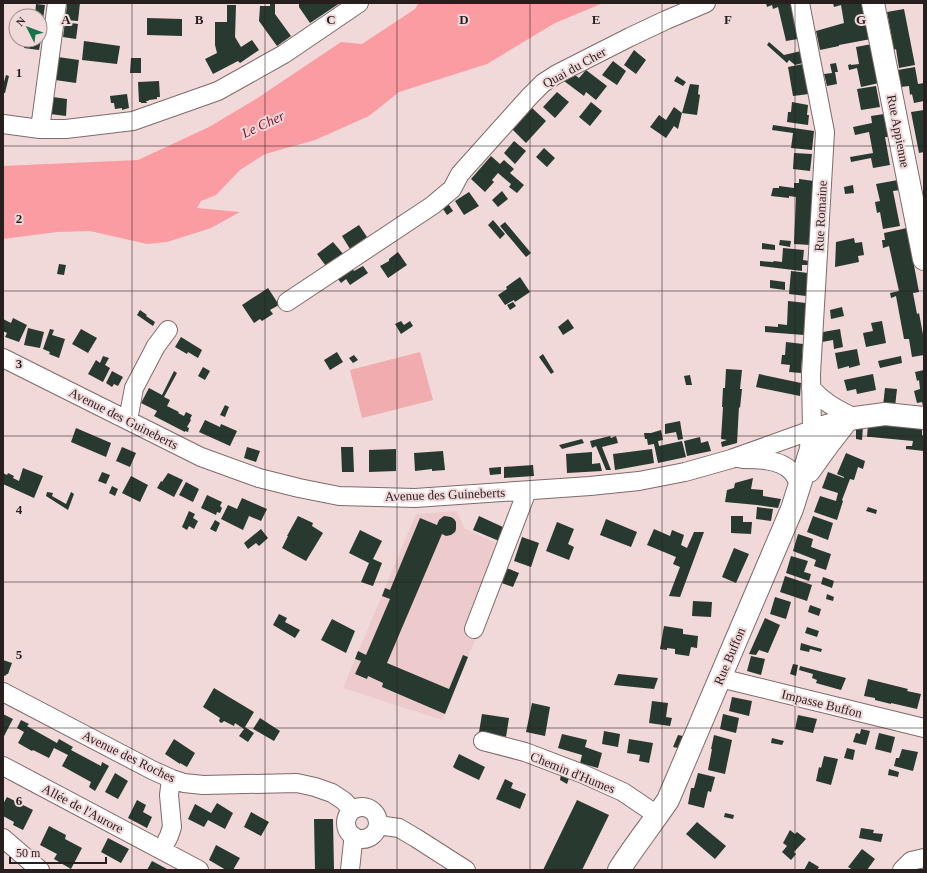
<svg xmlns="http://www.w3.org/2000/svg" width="927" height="873" font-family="Georgia,serif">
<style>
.built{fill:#edcbcc}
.green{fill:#f0acaf}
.water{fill:#fb9ca2}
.building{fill:#28392f}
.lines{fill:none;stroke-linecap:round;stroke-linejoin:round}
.minor-casing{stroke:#806a6b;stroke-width:20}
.major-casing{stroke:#806a6b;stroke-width:24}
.minor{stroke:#fff;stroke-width:18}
.major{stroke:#fff;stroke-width:22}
.grid{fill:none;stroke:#271e1e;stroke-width:1;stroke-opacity:0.55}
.labels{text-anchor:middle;stroke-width:4;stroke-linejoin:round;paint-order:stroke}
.street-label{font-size:13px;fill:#271e1e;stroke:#f1d8d9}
.water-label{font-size:14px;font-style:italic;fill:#84152c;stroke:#f1d8d9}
.grid-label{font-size:13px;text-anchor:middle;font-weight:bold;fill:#271e1e;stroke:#f1d8d9;stroke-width:4;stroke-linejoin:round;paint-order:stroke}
</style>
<rect width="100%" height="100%" fill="#f1d8d9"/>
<path class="built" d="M457,511L464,528L496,543L465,626L479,631L442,720L343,688L416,514Z"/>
<path class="green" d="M420,352L433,400L362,418L350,370Z"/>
<path class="water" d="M419,3H603L555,23L487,64L399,92L369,116L315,140L265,154L240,170L216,195L201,201L197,208L240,212L211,228L167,242L147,244L90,231L57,232L3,239V166L138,160L209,127L256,99L341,42L362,44L415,9Z"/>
<path class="building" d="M67,3H80L78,21L66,20L67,14H66Z
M270,3H275V14L291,36L277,46L259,21L260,6H270Z
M299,3H340L310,23L299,7Z
M766,3H791L798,39L786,41L778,7L773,9L772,5L767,7Z
M833,3H864L871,39L839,45V46L820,50L816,31L844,23L841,5L834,7Z
M36,4L45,5L43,19H45L43,27L40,26V16H35Z
M227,5H236L235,37L241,47L252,40L259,50L240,63L238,61L213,74L205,59L217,53L215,45V22H227Z
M904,9L915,65L899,68L896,49L894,50L887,12Z
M147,18L182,19V36L147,35Z
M65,22L78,24L76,39L63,37Z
M25,40H41L39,50L24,48Z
M84,41L120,46L117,64L82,60Z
M769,42L784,55L801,51L803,63L795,65L789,60L787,63L767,45Z
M872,44L879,83L861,87L857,68L849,70L848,65L851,64V65L859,64L856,47Z
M634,50L646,60L636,74L624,65Z
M58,57L79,60L76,83L55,80Z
M131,58H141V73H130Z
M613,61L626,71L617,85L602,75Z
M836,63L838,72H835L837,84L827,86L824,74L832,73L830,64Z
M803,64L809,94L793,96L788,67Z
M915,67L918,84L924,83V101L914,103L912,94L910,95L909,86L901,87L898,70Z
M586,70L607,86L596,100L586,92L584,96L564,81L575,75L579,78Z
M6,75L9,76L5,93H3V82H4Z
M677,76L686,82L683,86L674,81Z
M159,81L160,97H157V99L149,100L148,101H146L147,103H141V102H139L138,82Z
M690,84L699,85L698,94L700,95L697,115L682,113L678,129L674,126L666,138L650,127L659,115L666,120L674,107L682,113Z
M876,86L880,107L861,110L857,89Z
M557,92L569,102L555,118L543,107Z
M127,94L129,108L122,110V108L115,109L114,103H111L110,96Z
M53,97L67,99L66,116L50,114Z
M591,102L602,111L590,126L579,117Z
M792,102L808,105L807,115H809L808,125L787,122L788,112H791Z
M532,108L546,121L526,143L512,129Z
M924,110V152L919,153L911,112Z
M884,114L888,137H885L890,165L873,168L871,158L851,162L850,157L873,153L869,132L855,135L853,127L872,123L871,116Z
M773,125L814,131L812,150L791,148L793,133L772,130Z
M514,141L526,151L515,164L504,153Z
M544,148L555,158L547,167L536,157Z
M794,153L812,154L810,171L793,169Z
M491,156L500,164L504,160L514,169L510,173L524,185L517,193L509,187L511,184L498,173L492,180L494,182L485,192L471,179Z
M799,179L814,181L810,245L794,244L796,197L789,196V198L771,196L773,188H779V186L794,188V183H799Z
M898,180L900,190L893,191L900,226L883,229L880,212L877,213L875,202L880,201L876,184Z
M853,185L854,193L845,194L844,187Z
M502,191L508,199L498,207L492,200Z
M469,192L479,206L464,215L455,201Z
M447,202L453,211L447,215L441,206Z
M493,220L505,234L500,239L488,225Z
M505,222L531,253L526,257L500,226Z
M359,225L367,237L350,249L342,236Z
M907,228L919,292L913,293L917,314L919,313L924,340V355L912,357L909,339H904L896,296L891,298L890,293L899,291L889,246L883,248L882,240H885L884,233Z
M854,238L855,243L862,242L864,255L858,256L859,262L835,267L836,242Z
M780,240L791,241L790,247L779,245Z
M333,242L344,255L338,260L336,258L326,266L317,254Z
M762,243L775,245V250L762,249Z
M783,248L804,250L803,260L809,261L808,265H802V271L760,266V261L773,262L774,261L782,262Z
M398,252L407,265L388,278L380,266L389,261V259Z
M59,264L66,265L64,275L57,274Z
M350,265L354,271L363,266L368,273L350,285L346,279L341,283L338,279Z
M791,271L808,273L806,296L789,294Z
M520,277L530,292L515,302L514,300L505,305L498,295L507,289L506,287Z
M770,280L785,282V290L770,288Z
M268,288L279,305L270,310L273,314L262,321L260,319L254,323L242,305Z
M788,301L806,303L804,335L765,332V326L778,327V324L787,325Z
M513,302L516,306L510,310L507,305Z
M842,307L844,316L831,319L830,310Z
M140,310L147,315L146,316L155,322L153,326L137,315Z
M13,318L27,325L19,342L5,337L7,333L3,331V319L11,323Z
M568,319L574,328L563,335L558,327Z
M401,321L404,325L410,321L413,326L401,334L395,324Z
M882,321L886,343L866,347L863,333L873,331L871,323Z
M28,328L44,332L40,348L24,345Z
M50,329L54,330L52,335L65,339L59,358L49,354L50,352L43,349Z
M81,329L97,338L88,353L72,344Z
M840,329L843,347L834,349L833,340L822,342L823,332Z
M181,337L202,350L198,358L188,352L187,354L175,347Z
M786,342L803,344L801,373L789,372L790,365L781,364L782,355H785Z
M857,349L860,365L849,368V366L838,369L835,353Z
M337,352L343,362L330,370L324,360Z
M543,354L554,372L551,374L539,357Z
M354,355L358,360L353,363L349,358Z
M103,356L109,358L105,365L110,368L103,382L88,374L96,360L100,363Z
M901,356L902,363L880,368L878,361Z
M203,367L210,371L205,380L198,376Z
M726,369L742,370L740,389H742L740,408L739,407L737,443L722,447L721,442L727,440L721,439L723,407H722L723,388H725Z
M924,370V406H923L922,402L917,403L914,391L920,389L919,380L917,381L915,372Z
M112,371L123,377L118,386L114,384L112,387L106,383Z
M174,371L177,373L164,397L170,400L167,406L179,412L178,413L184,416L186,412L192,415L190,419L191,420L187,427L189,428L188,432L185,431V432L154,416L157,411L141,403L149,388L162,395Z
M759,374L801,383L800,396L756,387Z
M873,374L876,390L857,394L856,389L847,391L844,380Z
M690,375L692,385H686L684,376Z
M885,388L897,389L895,407L883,406Z
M225,405L229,407L225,417L220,415Z
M205,420L220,427L221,424L237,431L230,446L199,432Z
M680,421L683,439L678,440L676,432L665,434V424Z
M873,424L922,429V435L924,437V451L906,449V446H912L913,441L871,437H867L868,425Z
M863,427L862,440L856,439V428Z
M76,428L111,443L106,457L71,442Z
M661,430L663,440L658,441L659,446L682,441L686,457L658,463L654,444L648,445L647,439H645L644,433H651Z
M610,436L611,438L616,436L618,443L602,447L611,470H606L596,446L592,448L590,441Z
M700,437L701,443L708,441L711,451L687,456L684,441Z
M582,439L584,443L562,449L559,445Z
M122,447L136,453L130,467L116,461Z
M247,447L260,451L256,462L244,458Z
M341,447H353L354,472H342Z
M396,449V471L369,472V450Z
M652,449L654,463L615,470L613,454Z
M443,451L445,470L432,471V469L415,471L414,453Z
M592,452V464L600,463L602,471L567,473L566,454Z
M846,453L865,461L863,469L858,467L854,480L850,479L842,500L843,501L837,520L814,512L820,496L836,501L838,493L822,488L828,472L844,478V477L837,474Z
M533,465L534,476L504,478V467Z
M501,467V474L490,475L489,468Z
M23,468L43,476L34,498L3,484V473L7,475L8,473L14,476L13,478L19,481Z
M102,472L110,475L106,484L98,481Z
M168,473L183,480L174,497L157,488L161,481L162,482Z
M131,476L148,485L140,502L122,493Z
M753,478L751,489L763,490V496L781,499L778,508L757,505L725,502L727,490L734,488L735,483Z
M186,482L199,489L193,502L179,495Z
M112,486L118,489L115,496L109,493Z
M47,492L53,493L52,496L66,504L71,492L74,494L68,510L46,496Z
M207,495L222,502L220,506L222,508L220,513L217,512L216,515L201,508Z
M242,498L267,509L261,521L249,516L243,530L221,519L228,505L237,509Z
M757,507L773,509L771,521L756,519Z
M868,507L877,510L876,514L866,511Z
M189,511L195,514L193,518L198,521L194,529L189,526L187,530L182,527Z
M298,516L313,523L312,526L323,533L306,561L282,548L288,536H287Z
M444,516L451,517L454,519L456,522V529L455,532L451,535L446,536L442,534L387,663L449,689L463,655L468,657L445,714L382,687L383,683L368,676L367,679L355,674L361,661L355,659L358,651L366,655L390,599L382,596L385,588L390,590L420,518L437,525L439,520Z
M479,516L505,528L499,541L473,530Z
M731,516H743V522H752L751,534L731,533Z
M813,516L833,523L828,540L807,532Z
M606,519L637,532L631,547L600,535Z
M215,520L220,523L216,532L210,529Z
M557,522L574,529L568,544L574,547L569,560L546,551Z
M261,529L268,538L259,546L256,543L248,549L244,543Z
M654,529L670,536L672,530L684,535L681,545L687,548L694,532H704L680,597L669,596L680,567L673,564L676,557L647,545Z
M360,530L382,541L373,559L382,563L373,586L361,582L369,563L349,553Z
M798,534L813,539L811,547L831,554L826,570L814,566L816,560L793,551Z
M522,537L539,543L531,567L514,561Z
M734,548L749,554L736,583L722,577Z
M791,556L808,561L804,572L811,574L809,581L786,573Z
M504,567L519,573L513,587L499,582Z
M785,576L812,585L807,601L780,592Z
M823,577L834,581L832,588L821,584Z
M827,594L834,597L833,601L826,599Z
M775,597L791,602L786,619L770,614Z
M693,601L712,602L711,617L692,616Z
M810,605L821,609L819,616L808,612Z
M279,614L287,618L285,622L300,630L295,638L273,625Z
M765,618L780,625L768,653L759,650L756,655L749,654Z
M332,619L355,631L346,653L321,640Z
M664,626L683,629V634L698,636L697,648L691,647L689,656L675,654V649L667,648V650L660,649Z
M807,627L819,631L817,637L805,633Z
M801,643L811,646L822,649L821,652L810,649L809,652L800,650Z
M751,656L765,659L761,675L747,671Z
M3,660L12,663L8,674H7L5,676L3,675Z
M793,664L798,665L796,676L790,674Z
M800,666L846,678L841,690L816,683L817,680L812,678L813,674L799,670Z
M618,674L658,678L654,689L614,685Z
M868,679L908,689L907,691L921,694L917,709L891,703V704L875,700V698L864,696Z
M214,688L254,712L245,727L254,733L248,742L239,736L244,729L235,723L234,726L224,721L223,722L221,723L219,721L220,718L203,707Z
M732,697L752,701L749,716L729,711Z
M652,701L668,703L666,717L672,718L670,726L649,723Z
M532,703L550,707L545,736L526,732Z
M3,714L13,719L3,738Z
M482,714L509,718L506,737L479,732Z
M723,714L739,718L736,733L720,729Z
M798,715L817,719L813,733L795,729Z
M260,718L280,731L274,741L253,729Z
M21,720L29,724L27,726L57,743L59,739L73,747L71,750L101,766L102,762L109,766L95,791L89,787L91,782L62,766L68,755L54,748L49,758L33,750L32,751L18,743L24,732L17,728Z
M861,729L870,731L866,745L853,742L856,733L860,734Z
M604,731L620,734L618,747L602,744Z
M879,733L895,737L891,753L875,749Z
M562,734L587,740L585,747L602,753L598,768L580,763L582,755L558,748Z
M678,735L683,736L678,748L673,747Z
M714,735L732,740L725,774L708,770L712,749H711Z
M772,738L784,741L782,745L771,743Z
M174,739L195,753L187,767L180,763V764L165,754Z
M629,739L653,743L649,763L639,761L640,755L627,753Z
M847,748L855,750L853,760L844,758Z
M902,749L918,752L913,771L894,766L896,758H899Z
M459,754L485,767L479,780L456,769L453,767Z
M824,756L838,759L831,785L816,781L819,767L821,768Z
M889,769L899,772L898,777L888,775Z
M115,773L128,781L118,799L105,792Z
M698,773L715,777L711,792L708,791L704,808L688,804L691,788H694Z
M561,774L569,778L567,784L560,780Z
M505,779L513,783L511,788L526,794L520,809L496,799Z
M7,797L33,810L23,830L13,825L14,822L3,816V804Z
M137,800L146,805L143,812L152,817L147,828L128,818Z
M577,800L609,815L582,870H543Z
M217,803L233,813L225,829L208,820L204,827L188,819L195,804L211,813Z
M251,812L269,822L261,836L244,827Z
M725,813L734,815L733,819L724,817Z
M314,819H333L334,870H315Z
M697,822L726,846L715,859L686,834Z
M49,826L66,835L65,839L82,848L71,869L54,859L57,854L40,845Z
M861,828L874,830L873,833L883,834L881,842L859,838Z
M790,830L795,834L797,832L806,839L794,852L796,854L791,860L782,852L787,846L783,843Z
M108,838L129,849L121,863L101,852Z
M216,845L240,858L233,870H226L209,860Z
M862,849L875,859L867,870H853L848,867Z
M152,861L169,870H147Z
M809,861L819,867L817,870H804Z"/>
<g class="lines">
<g class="minor-casing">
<path id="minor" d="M3,124L40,129H66L133,121L218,91L284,54L359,3
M40,129L57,3
M287,302L433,205L452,189L460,174L530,96L543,83L557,74L630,37L666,20L706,3
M3,358L201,457L259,478L299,488L339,496L415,498L590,486L639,481L685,472L731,459L812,430L811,374L825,132L800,3
M811,388C824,403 837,409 855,418
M128,420L134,388L156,346L168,330
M742,459C756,459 780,459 791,471C794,474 797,479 800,484
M474,629L527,491
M720,678L924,728
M3,692L152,770L172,779L184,783L203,785L297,783L315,787L332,793L344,801L352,810
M483,741L525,752L583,774L623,792L657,815
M3,766L199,870
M346 823a16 16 0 1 1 32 0a16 16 0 1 1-32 0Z
M378,825L399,828L416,838L466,870
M3,838L40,870
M162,850L169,836L172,827L169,795L170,787L172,779
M350,870L353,842L355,837
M902,870L911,861L924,858"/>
</g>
<g class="major-casing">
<path id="major" d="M873,3L924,259
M809,471L827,446L848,419
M619,870C634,846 652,824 668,800L792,509L811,449L812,430L855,418L885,414L924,418"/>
</g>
<use href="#minor" class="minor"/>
<use href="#major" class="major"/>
</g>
<path class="grid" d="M132,3V870M265,3V870M397,3V870M530,3V870M662,3V870M795,3V870M3,146H924M3,291H924M3,436H924M3,582H924M3,728H924"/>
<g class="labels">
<g class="street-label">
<text transform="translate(574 67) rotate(-29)" y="5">Quai du Cher</text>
<text transform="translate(899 131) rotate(79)" y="5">Rue Appienne</text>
<text transform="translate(820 216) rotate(-87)" y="5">Rue Romaine</text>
<text transform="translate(124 418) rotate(27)" y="5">Avenue des Guineberts</text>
<text transform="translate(445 494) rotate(-2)" y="5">Avenue des Guineberts</text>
<text transform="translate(729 656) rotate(-67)" y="5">Rue Buffon</text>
<text transform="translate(822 703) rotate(14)" y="5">Impasse Buffon</text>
<text transform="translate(129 756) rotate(26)" y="5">Avenue des Roches</text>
<text transform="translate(573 772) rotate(22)" y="5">Chemin d'Humes</text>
<text transform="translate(83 808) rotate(28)" y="5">Allée de l'Aurore</text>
</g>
<g class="water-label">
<text transform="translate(263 124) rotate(-25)" y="5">Le Cher</text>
</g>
</g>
<g class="grid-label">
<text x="66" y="24">A</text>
<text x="199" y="24">B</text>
<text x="331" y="24">C</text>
<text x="464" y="24">D</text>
<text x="596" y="24">E</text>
<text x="728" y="24">F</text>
<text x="861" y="24">G</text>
<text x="19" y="77">1</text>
<text x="19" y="223">2</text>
<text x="19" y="368">3</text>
<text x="19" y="514">4</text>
<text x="19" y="659">5</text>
<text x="19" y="805">6</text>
</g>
<rect width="927" height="873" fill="none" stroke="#271e1e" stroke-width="8"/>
<g transform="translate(28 28) rotate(312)"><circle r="19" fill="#f1d8d9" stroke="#a08e8e"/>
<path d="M0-3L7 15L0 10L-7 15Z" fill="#14744b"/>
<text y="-6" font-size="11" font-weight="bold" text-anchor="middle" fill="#271e1e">N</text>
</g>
<path d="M10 857v6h96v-6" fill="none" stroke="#271e1e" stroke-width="2"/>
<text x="16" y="857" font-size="12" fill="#271e1e" stroke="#f1d8d9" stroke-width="3" paint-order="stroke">50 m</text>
</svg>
